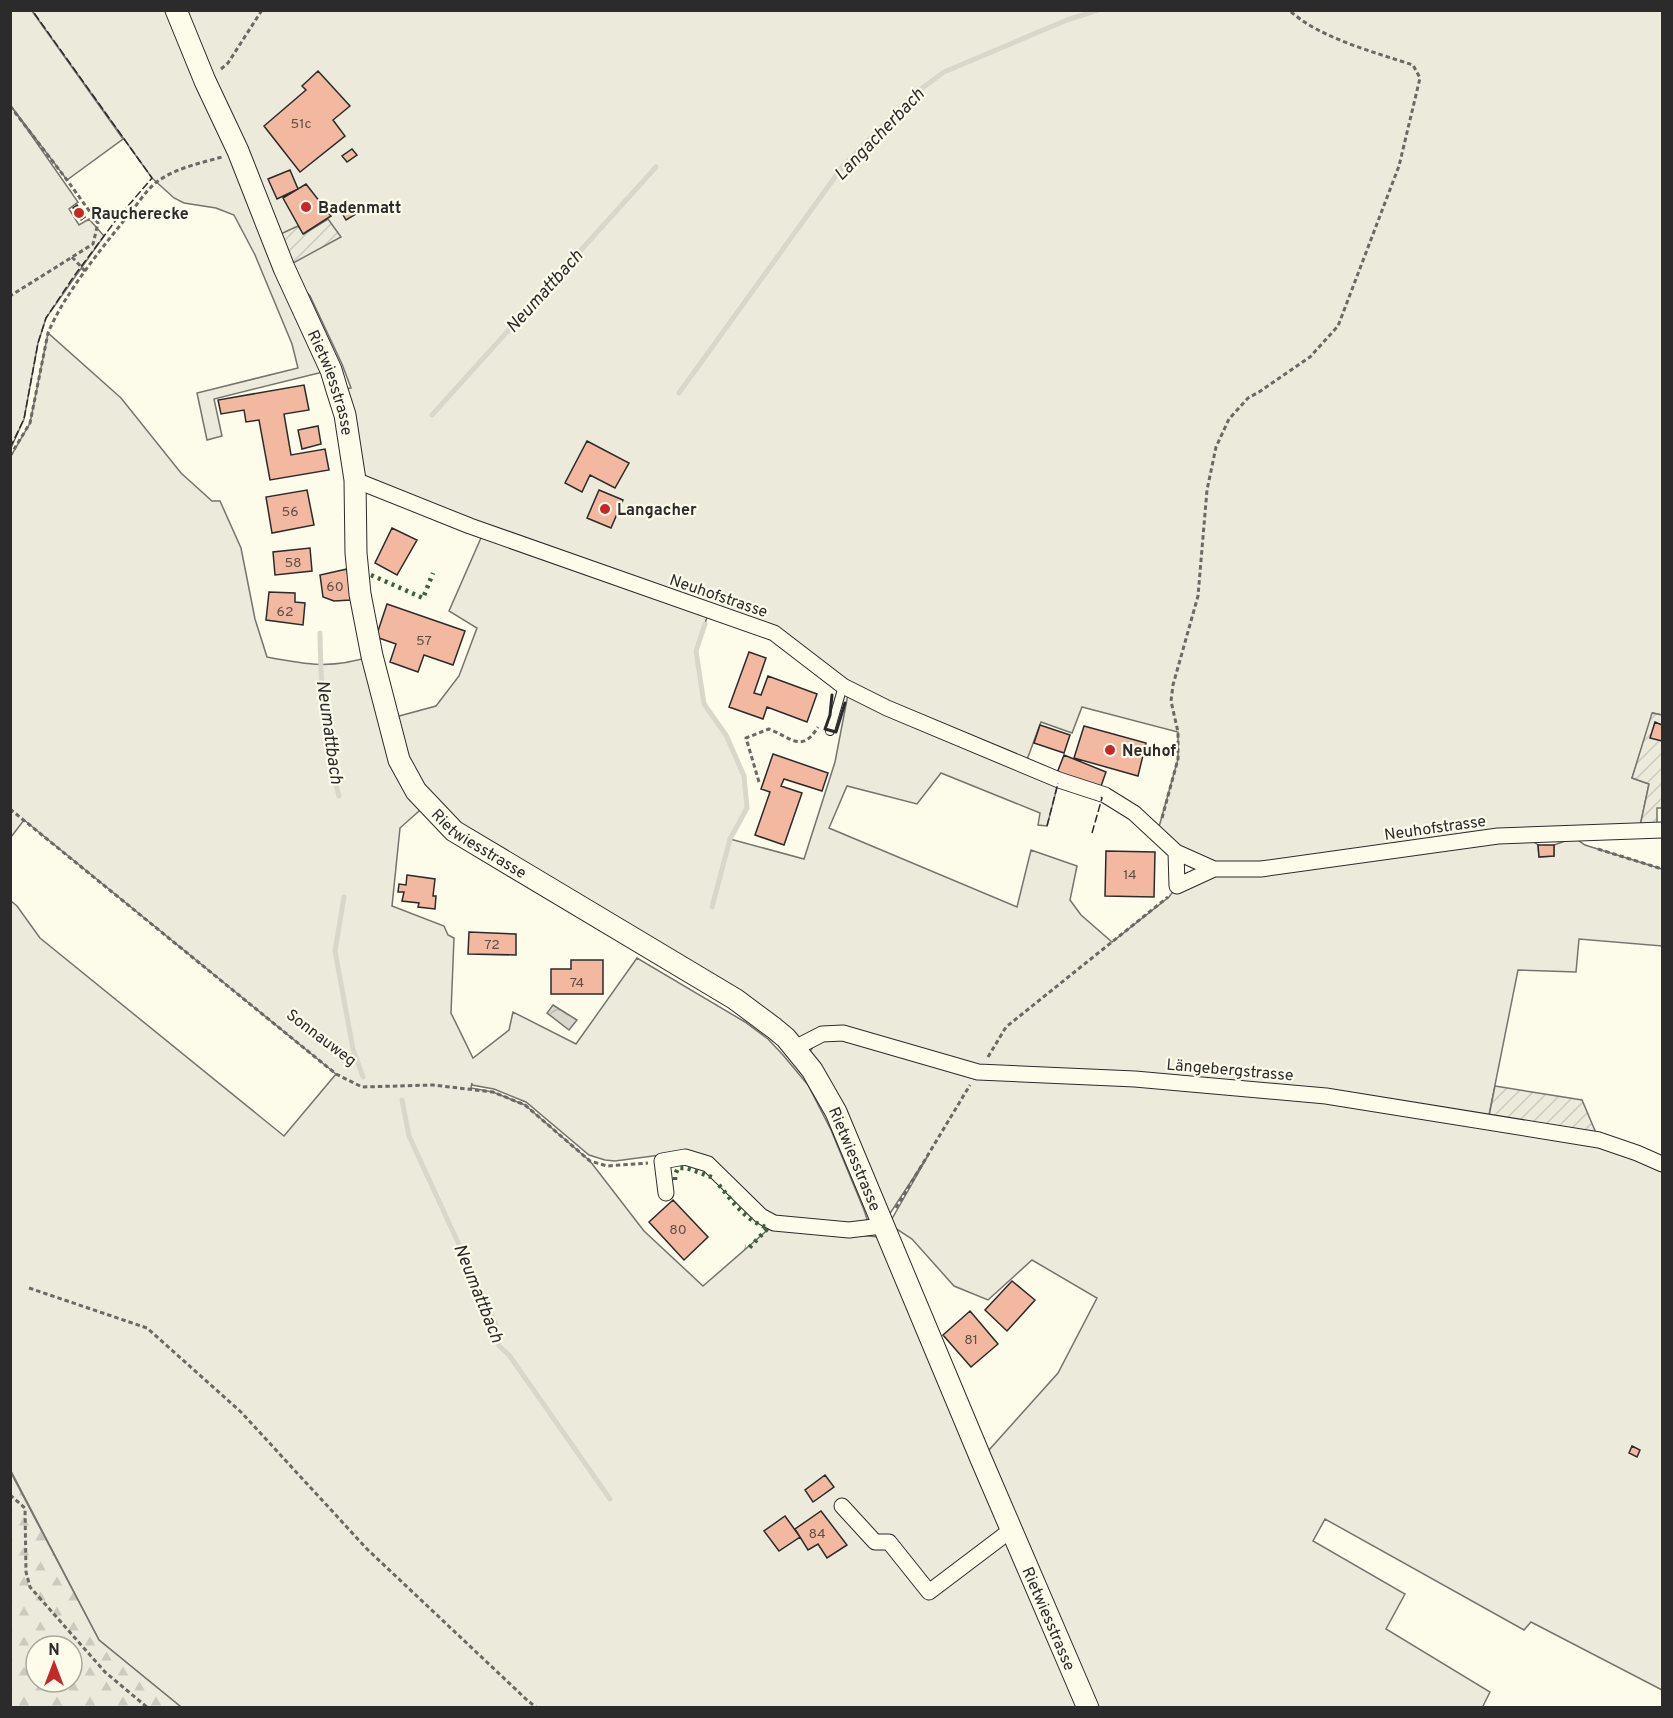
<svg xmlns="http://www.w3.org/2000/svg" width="1673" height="1718" font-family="Overpass,sans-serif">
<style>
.grass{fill:#ecebdb;stroke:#74746e;stroke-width:1.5;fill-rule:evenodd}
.forest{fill:url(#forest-firs);stroke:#74746e;stroke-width:1.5;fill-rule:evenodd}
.garden{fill:url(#garden-furrows);stroke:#74746e;stroke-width:1.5}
.parking{fill:#eceadb;stroke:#74746e;stroke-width:1.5}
.water{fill:url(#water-waves);stroke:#74746e;stroke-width:1.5}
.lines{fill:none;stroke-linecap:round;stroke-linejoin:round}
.stream{stroke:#d8d7c9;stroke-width:5}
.building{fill:#f2b8a0;stroke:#2b2b2b;stroke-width:1.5}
.service-casing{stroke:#2b2b2b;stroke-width:10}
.minor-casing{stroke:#2b2b2b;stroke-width:17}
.secondary-casing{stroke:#2b2b2b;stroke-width:23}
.path{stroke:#6a6964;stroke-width:3;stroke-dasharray:4.5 3;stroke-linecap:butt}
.service{stroke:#fdfbea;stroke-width:8}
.minor{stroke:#fdfbea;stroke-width:15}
.secondary{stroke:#fdfbea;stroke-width:21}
.hedge{stroke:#34623c;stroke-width:4.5;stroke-dasharray:3 4.5;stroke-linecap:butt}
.fence{stroke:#2b2b2b;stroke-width:1.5;stroke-dasharray:8 3;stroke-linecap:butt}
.wall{stroke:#2b2b2b;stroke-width:3}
.poi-dot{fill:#c62828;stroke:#fdfbea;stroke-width:2}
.labels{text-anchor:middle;stroke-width:4.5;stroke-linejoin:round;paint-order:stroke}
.number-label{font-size:14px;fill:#5d4e48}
.poi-label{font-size:16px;font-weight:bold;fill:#2b2b2b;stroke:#fdfbea;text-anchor:start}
.street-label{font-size:16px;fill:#2b2b2b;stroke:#fdfbea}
.water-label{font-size:18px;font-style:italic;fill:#2b2b2b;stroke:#fdfbea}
</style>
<defs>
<pattern id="forest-firs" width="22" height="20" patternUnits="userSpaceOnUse" patternTransform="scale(1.5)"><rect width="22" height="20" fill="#ecebdb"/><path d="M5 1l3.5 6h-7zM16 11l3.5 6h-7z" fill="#cbcabc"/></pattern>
<pattern id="garden-furrows" width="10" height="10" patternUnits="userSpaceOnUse" patternTransform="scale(1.5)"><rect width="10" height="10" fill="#ecebdb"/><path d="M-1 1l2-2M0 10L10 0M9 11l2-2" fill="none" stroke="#cbcabc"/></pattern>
<pattern id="water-waves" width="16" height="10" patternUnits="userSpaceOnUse" patternTransform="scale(1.5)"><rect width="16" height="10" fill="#d8d7c9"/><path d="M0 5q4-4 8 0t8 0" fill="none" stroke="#bab9ad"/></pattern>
</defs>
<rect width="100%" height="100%" fill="#fdfbea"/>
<path class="grass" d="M32,11H1662V715L1653,713L1632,778L1649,784L1639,831L1571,835L1585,845L1662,869V946L1579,939L1576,972L1518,970L1488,1120L1599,1140L1662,1164V1690L1531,1622L1524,1630L1325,1519L1313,1541L1405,1594L1386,1629L1490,1692L1483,1706L1484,1707H1088L981,1459L1058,1373L1097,1298L1032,1260L988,1300L954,1286L912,1239L889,1224L929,1154L887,1218L809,1053L821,1035L795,1048L427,804L400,828L392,906L444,926L448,935L454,938L451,1013L473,1058L509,1030L513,1012L576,1044L637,958L745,1022L768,1039L783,1055L808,1085L831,1130L864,1210L867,1219L861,1225L774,1218L691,1151L615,1161L605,1160L589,1155L526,1102L494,1089L472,1085V1083L471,1088L493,1092L525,1105L590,1161L644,1231L703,1286L771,1227L879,1237L1080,1707H181L99,1640L11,1471V901L17,906L40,938L284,1136L336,1074L24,820L11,837V456L30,423L48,333L121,398L181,473L212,501H220L241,548L255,619L267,657C308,665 332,669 372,656L388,719L436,706L459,676L477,628L449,611L484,531L355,480L337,390L351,388L342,364L310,296L286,270L331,370L214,399L222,436L207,440L197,393L298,368L292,344L255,255L234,215L216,208L184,203L174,198L152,178ZM709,611L774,633L849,689L835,762L804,859L730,839L747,808L744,776L726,735L704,704L696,651ZM1082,707L1178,732V759L1157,834L1213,869L1177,886L1169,897L1112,942L1081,915L1070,900L1077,866L1031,850L1017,907L829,828L847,786L917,804L941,773L1040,813L1038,825L1047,826L1059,780L1025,765L1041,722L1072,733ZM1570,835L1565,841L1554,845V856L1539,857L1538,845L1531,840Z
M11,106L78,202L69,209L79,225L89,219L104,236L46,318L38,343L24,419L11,448Z"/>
<path class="forest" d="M10,1471L99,1640L181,1707H11ZM36,1646H72V1682H36Z"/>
<path class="garden" d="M328,219L341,237L284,268L272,238L298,226L304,234Z
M1652,713L1662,715V808H1657V830L1639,831L1649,784L1632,778Z
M1495,1086L1582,1100L1599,1140L1488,1121Z"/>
<path class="parking" d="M11,10L32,11L123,139L67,180L11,106Z"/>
<path class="water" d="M553,1005L577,1020L569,1030L547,1013Z"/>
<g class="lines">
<path class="stream" d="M679,393L843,166L913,95L944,72L1067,20L1098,10
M432,415L656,167
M705,624L696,651L704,704L726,735L744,776L747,808L730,839L712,907
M320,633C321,688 323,742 339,796
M344,897L335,951L353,1049L363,1077
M402,1100L409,1136L496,1325L499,1346L509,1355L610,1499"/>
</g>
<path class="building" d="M318,71L350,106L333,120L345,136L300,172L264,126L306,90L302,86Z
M352,149L357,155L347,162L342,156Z
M290,170L298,189L277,199L268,179Z
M306,184L331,216L303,234L283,198Z
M77,205L85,217L81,220L73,208Z
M352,207L356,214L346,220L342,213Z
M304,385L309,410L284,414L291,455L325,449L329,470L270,480L259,420L246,422L244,410L221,414L218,400Z
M318,426L321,444L302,449L298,430Z
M587,441L629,463L615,488L590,475L582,492L565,483Z
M307,490L314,525L272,533L266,497Z
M599,490L623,500L611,528L587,518Z
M392,528L417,540L397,575L375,563Z
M310,548L312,571L275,575L273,552Z
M347,569L351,600L334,601L323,597L320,575Z
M269,592L295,593V602L305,603L303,625L266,620Z
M387,604L465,631L453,665L424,655L418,672L390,662L396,644L376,637Z
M749,652L766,658L754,693L761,695L768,676L817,694L807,722L767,707L763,719L729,707Z
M1655,722L1662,725V741L1650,738Z
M1040,725L1070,735L1064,753L1034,743Z
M1084,726L1146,743L1138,776L1074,758Z
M773,754L828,773L822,791L784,779L781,786L802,793L784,845L755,835L770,792L761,789Z
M1064,755L1106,772L1100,789L1057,773Z
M1538,845H1554V856L1539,857Z
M1106,851L1155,852L1154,897L1105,896Z
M407,875L435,879L433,896H436L435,909L418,907L419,903L402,901L404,892H398L399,884L406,885Z
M469,932L516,934V955L468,954Z
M571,960H603V994H551V969H571Z
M673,1200L708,1237L684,1260L649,1222Z
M1012,1281L1035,1300L1007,1331L985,1310Z
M970,1311L998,1344L971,1367L943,1335Z
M1632,1446L1640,1450L1637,1457L1629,1453Z
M825,1475L834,1487L813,1502L805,1490Z
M821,1511L847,1545L827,1558L818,1544L808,1550L795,1529Z
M785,1516L800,1537L779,1551L764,1531Z"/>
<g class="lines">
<g class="service-casing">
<path id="service" d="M830,731L843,686"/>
</g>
<g class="minor-casing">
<path id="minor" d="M355,480L470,526L774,633L843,686L887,708L1059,780L1105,795L1134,813L1176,852L1177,886L1214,869H1261L1498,836L1662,830
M1176,852L1214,869
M795,1048L822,1034L843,1033L978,1072L1135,1079L1326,1096L1599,1140L1637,1153L1662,1164
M666,1193L662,1161L685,1157L708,1164L761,1216L774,1223L849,1230L882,1226
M842,1506L875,1542H889L929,1592L1011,1530"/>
</g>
<g class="secondary-casing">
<g id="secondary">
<path id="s1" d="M176,10L205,81L238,151L284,268L331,370L337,390L345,415L355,480L356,553L360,594L372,656L399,760L416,791L454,831L735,999L774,1028L786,1038L812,1070L836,1112L981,1459L1088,1708"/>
</g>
</g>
<path class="path" d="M221,69L228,63L262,10
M10,106L67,180L98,223L93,244L10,296
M72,257L85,271
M10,456L30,423L48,333C64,294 104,245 131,212C139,202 147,189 158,181C176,168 201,163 222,157
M759,782L746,738L769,729C790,737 802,754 818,727
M10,809L336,1074L362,1087L433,1085L493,1092L525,1105L590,1161L607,1166L648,1163
M1162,818L1178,759V732L1171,701L1173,685L1198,596L1207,490L1216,447L1229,419L1248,398L1259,392L1310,357L1338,326L1399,166L1420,78L1413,65C1374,52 1319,38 1289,10
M1598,849L1662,869
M988,1057L1006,1027L1168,897
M896,1208L970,1085
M29,1288L147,1328L241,1412L367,1549L527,1700L537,1708
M10,1495L25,1508L26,1572L30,1587L105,1672L148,1708"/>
<use href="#service" class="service"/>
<use href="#minor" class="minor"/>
<use href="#secondary" class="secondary"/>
<path class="hedge" d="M371,575L423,598L433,573
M675,1180V1175L678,1168H687L714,1178
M719,1185C733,1202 746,1221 768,1228L749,1248L745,1247"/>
<path class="fence" d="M10,448L24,419L38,343L46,318L74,276L116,220L152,178L32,10
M1047,826L1058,783
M1092,833L1102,798L1101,797"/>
<path class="wall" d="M832,695L830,715L825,729L836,732L845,703"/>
</g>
<g class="poi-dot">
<circle cx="306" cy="207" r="6"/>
<circle cx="79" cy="213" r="6"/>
<circle cx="605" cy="509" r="6"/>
<circle cx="1110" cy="750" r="6"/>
</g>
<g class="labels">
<g class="number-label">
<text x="301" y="128">51c</text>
<text x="290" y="516">56</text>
<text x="293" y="567">58</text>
<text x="335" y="591">60</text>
<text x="285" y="616">62</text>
<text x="424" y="645">57</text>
<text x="1130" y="879">14</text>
<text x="492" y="949">72</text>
<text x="577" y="987">74</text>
<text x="678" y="1234">80</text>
<text x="971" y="1344">81</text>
<text x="817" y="1538">84</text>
</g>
<g class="poi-label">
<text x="318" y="213">Badenmatt</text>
<text x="91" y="219">Raucherecke</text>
<text x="617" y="515">Langacher</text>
<text x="1122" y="756">Neuhof</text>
</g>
<g class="street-label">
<text dy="6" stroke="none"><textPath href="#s1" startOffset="404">Rietwiesstrasse</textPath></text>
<text transform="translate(719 595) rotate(19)" y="6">Neuhofstrasse</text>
<text transform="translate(1435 827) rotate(-8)" y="6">Neuhofstrasse</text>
<text dy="6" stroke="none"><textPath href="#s1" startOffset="908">Rietwiesstrasse</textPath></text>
<text transform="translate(322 1037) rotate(37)" y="6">Sonnauweg</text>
<text transform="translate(1230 1069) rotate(5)" y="6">Längebergstrasse</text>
<text dy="6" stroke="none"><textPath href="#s1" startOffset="1412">Rietwiesstrasse</textPath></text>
<text dy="6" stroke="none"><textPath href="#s1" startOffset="1911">Rietwiesstrasse</textPath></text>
</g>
<g class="water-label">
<text transform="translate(879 134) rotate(-46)" y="6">Langacherbach</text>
<text transform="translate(544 291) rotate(-48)" y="6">Neumattbach</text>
<text transform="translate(330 732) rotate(82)" y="6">Neumattbach</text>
<text transform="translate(479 1293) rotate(68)" y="6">Neumattbach</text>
</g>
</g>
<rect width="1673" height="1718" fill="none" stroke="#2b2b2b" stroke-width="24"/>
<g transform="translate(54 1664)"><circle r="28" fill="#fdfbea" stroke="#a9a89e" stroke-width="1.5"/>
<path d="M0-4.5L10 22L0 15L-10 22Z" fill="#c62828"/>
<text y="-9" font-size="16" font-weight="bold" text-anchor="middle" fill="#2b2b2b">N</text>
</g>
</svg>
